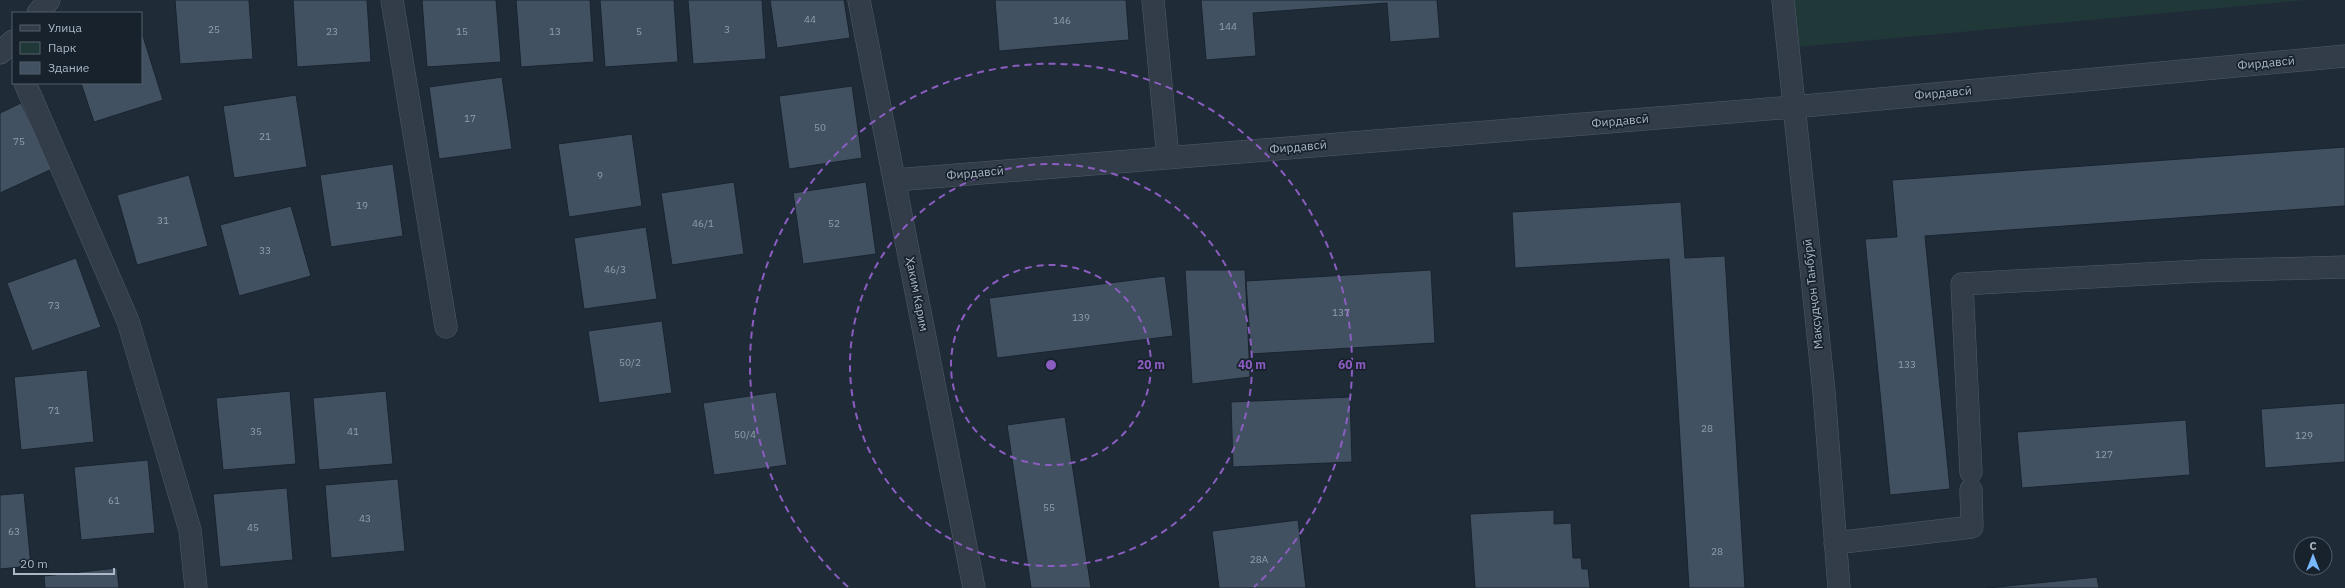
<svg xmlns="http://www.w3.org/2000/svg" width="2345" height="588" font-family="'IBM Plex Sans',sans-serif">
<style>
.green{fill:#213839}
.building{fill:#415161;stroke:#1a242f}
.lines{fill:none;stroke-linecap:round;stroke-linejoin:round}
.minor-casing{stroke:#505b67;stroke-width:23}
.minor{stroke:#323d49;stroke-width:22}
.ring{fill:none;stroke:#8c5dc1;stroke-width:2;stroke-dasharray:7 5}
.labels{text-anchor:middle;stroke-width:3.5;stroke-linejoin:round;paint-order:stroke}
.number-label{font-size:10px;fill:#919ead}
.street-label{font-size:12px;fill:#acb8c6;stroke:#18222d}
.centre{fill:#8c5dc1;stroke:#18222d;stroke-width:2}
.ring-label{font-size:12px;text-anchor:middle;font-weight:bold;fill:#8c5dc1;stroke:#18222d;stroke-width:3.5;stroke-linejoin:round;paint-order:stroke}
</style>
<rect width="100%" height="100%" fill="#1f2c38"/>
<path class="green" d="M1793,0H2306L1798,47Z"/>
<path class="building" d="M175,0H249L253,59L180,64Z
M293,0H367L371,62L297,67Z
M422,0H496L501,62L427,67Z
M516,0H590L594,62L521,67Z
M600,0H674L678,62L605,67Z
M688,0H762L766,59L693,64Z
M770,0H844L850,38L777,48Z
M995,0H1126L1129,40L999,51Z
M1201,0H1437L1440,38L1390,42L1387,3L1253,13L1256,56L1206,60Z
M141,30L163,100L94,122L81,83H141Z
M502,77L512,149L439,159L429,87Z
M852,86L862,158L789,169L779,96Z
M296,95L307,167L234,178L223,106Z
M21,103L52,169L0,193V113Z
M632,134L642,206L569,217L558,144Z
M2345,147V206L1925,236L1950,489L1890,495L1865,239L1897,237L1892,180Z
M393,164L403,236L331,247L320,175Z
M189,175L208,246L137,265L117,195Z
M734,182L744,254L672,265L661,193Z
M866,182L876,254L803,264L793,193Z
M1681,202L1685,258L1725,256L1745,588H1689L1669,259L1515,268L1512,212Z
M291,206L311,276L239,296L220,225Z
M646,227L657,299L584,309L574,238Z
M76,258L101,327L32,351L7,283Z
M1185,270H1245L1250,377L1192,384Z
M1431,270L1435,343L1251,354L1246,281Z
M1165,276L1173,336L997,358L989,298Z
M662,321L672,393L599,403L588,331Z
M87,370L94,442L21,450L14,377Z
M290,391L296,464L223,470L216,398Z
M386,391L393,464L319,470L313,398Z
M776,392L787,465L714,475L703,403Z
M1350,397L1352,462L1233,467L1231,402Z
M2345,403V462L2265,468L2261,409Z
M1065,417L1091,588H1031L1007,425Z
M2186,420L2190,475L2022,488L2017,432Z
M148,460L155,533L81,540L74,467Z
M398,479L405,551L331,558L325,485Z
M287,488L293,560L220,567L213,494Z
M24,493L31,566L0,569V495Z
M1554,510V524L1571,523L1573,558H1581L1582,569H1588L1590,588H1475L1470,514Z
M1298,520L1306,588H1219L1212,531Z
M117,568L119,588H45L44,576Z
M2097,577L2099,588H1987Z"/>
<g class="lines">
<g class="minor-casing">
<path id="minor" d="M392,0L446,327
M859,0L974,588
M1153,0L1168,158
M1783,0L1824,392L1839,588
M38,13L49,0
M0,53L13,41
M25,83L128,321L190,530L196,588
M895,180L1793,107L2345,56
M1971,472L1962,284L2201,271L2345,267
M1835,543L1972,527L1971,490"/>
</g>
<use href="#minor" class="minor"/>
</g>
<g class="ring">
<circle cx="1051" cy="365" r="100"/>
<circle cx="1051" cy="365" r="201"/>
<path d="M848 587A301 301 0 1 1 1254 587"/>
</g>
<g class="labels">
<g class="number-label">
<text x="810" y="23">44</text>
<text x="1062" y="24">146</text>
<text x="1228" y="30">144</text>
<text x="214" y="33">25</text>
<text x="727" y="33">3</text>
<text x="332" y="35">23</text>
<text x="462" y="35">15</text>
<text x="555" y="35">13</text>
<text x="639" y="35">5</text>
<text x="470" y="122">17</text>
<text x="820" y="131">50</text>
<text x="265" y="140">21</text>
<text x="19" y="145">75</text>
<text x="600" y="179">9</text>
<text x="362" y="209">19</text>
<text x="163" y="224">31</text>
<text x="703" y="227">46/1</text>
<text x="834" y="227">52</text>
<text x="265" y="254">33</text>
<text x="615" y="273">46/3</text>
<text x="54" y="309">73</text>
<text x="1341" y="316">137</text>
<text x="1081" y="321">139</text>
<text x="630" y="366">50/2</text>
<text x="1907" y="368">133</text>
<text x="54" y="414">71</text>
<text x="1707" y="432">28</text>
<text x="256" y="435">35</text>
<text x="353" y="435">41</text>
<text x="745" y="438">50/4</text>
<text x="2304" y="439">129</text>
<text x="2104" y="458">127</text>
<text x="114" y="504">61</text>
<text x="1049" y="511">55</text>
<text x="365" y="522">43</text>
<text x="253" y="531">45</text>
<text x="14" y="535">63</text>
<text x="1717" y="555">28</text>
<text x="1259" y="563">28А</text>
</g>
<g class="street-label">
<text transform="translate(2266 63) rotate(-5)" y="4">Фирдавсӣ</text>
<text transform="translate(1943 93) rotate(-5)" y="4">Фирдавсӣ</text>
<text transform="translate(1620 121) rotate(-5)" y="4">Фирдавсӣ</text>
<text transform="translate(1298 147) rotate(-5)" y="4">Фирдавсӣ</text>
<text transform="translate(975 173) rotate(-5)" y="4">Фирдавсӣ</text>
<text transform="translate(917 294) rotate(79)" y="4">Ҳаким Карим</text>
<text transform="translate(1813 294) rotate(-96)" y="4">Мақсудҷон Танбӯрӣ</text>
</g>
</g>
<circle cx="1051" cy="365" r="6" class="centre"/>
<g class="ring-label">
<text x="1151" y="369">20 m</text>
<text x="1252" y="369">40 m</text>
<text x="1352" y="369">60 m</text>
</g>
<rect x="12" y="12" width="130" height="72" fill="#18222d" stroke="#535e6a"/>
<rect x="20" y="25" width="20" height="6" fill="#323d49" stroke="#535e6a"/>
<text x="48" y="32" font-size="12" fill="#acb8c6">Улица</text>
<rect x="20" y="42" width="20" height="12" fill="#213839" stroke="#535e6a"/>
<text x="48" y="52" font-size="12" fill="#acb8c6">Парк</text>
<rect x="20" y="62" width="20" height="12" fill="#415161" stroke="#535e6a"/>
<text x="48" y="72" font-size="12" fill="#acb8c6">Здание</text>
<g transform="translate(2313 556)"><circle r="19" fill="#18222d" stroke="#535e6a"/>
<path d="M0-3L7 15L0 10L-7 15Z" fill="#79b7fe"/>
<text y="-6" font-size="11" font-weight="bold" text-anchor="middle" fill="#acb8c6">С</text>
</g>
<path d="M14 568v6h100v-6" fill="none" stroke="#acb8c6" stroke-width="2"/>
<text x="20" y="568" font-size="12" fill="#acb8c6" stroke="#18222d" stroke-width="3" paint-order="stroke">20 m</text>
</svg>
